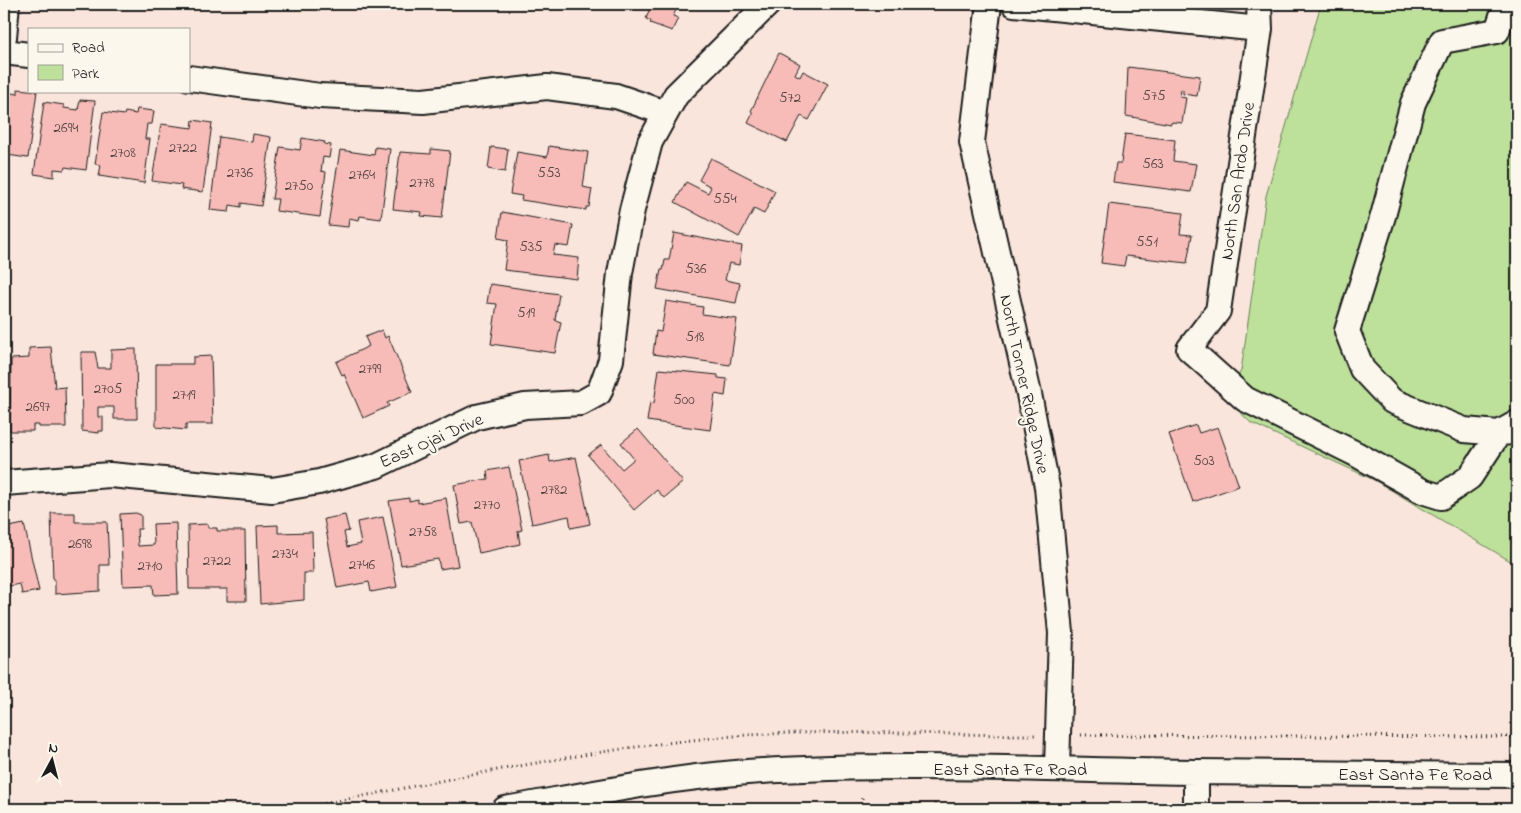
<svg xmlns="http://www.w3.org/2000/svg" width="1521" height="813" font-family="'Indie Flower',sans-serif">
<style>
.green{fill:#bde19b;stroke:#6c7e5c}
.building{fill:#f8bcb8;stroke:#1c1c1c}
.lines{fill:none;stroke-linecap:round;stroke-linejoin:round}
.minor-casing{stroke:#1c1c1c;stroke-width:28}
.path{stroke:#1c1c1c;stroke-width:3;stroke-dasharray:1 4;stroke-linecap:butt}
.minor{stroke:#fbf7ec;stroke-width:24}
.labels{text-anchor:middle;stroke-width:4.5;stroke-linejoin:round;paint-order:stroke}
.number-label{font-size:15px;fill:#534443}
.street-label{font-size:18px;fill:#1c1c1c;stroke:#fbf7ec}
</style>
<rect width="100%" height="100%" fill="#fae5dc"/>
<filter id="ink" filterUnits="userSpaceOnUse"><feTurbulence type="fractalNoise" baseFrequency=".02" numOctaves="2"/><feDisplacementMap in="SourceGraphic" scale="10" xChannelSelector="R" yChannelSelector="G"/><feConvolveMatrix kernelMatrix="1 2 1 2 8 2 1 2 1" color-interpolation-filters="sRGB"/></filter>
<g filter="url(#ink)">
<path class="green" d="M1321,4H1517V565L1374,480L1251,423L1224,397L1241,371L1266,196Z"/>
<path class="building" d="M641,4H679L673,16L678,18L672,31L650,23L651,21L646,19L650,8Z
M779,53L800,64L795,74L800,77L803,71L828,84L809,120L801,116L787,142L748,123L753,113L751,111Z
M1128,67L1200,76L1197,96L1183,94V90L1181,89L1180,97L1186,98L1182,123L1172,122L1171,124L1126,116Z
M18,89L37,91L28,158L7,155V151L4,150V92L18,94Z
M80,100L95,101L86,170L65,167L64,170L54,169V177L34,174L44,102L64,105V108L78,110Z
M137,109L154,111L152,124H147L145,139H150L144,183L99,176L101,165L95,164L103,112L124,115L125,112L136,114Z
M193,120L212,123L203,192L181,189L182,185L152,181L161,124L192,128Z
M253,134L271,137L261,206L241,203V207L230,205L229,212L210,210L219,137L252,142Z
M1125,134L1175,140L1173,161L1196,164L1191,192L1113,182L1116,163H1121Z
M302,138L325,142L324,144L331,145L329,158L323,157L321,171L326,172L320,217L276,211L278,199H272L280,147L300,150Z
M549,146L588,152L583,187L592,189L589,207H586V210L521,200L522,196L510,194L517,152L547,157Z
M375,147L390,149L381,219L360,216L359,220L349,218L348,227L328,225L340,150L374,155Z
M491,147L508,149L505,172L488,169Z
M431,149L450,151L442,218L421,216L422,212L393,209L400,152L431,154Z
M711,158L775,191L764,214L754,209L739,237L675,202L686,182L708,193L711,187L699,180Z
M1109,204L1183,213L1180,234L1192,235L1187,263L1126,256L1124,266L1101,263Z
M502,212L573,225L569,247L555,245L553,255L579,258L577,279L504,270L508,240L498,238Z
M674,233L742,246L739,265L729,263L725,280L740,283L736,303L657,289L661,270H663L665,260H669Z
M490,284L559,294L555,320L561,322L555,353L491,344L497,304L487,303Z
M666,301L703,307L702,314L737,319L730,365L653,354L656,331L661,332Z
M382,330L385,338L388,336L412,392L387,403L389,406L363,418L344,374L342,375L336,362L369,346L365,337Z
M51,347L55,388L65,387L66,427H39V425H33V431H10L11,359L29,358V348Z
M136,349L137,419H114V407H98V417H103V431H99V433L82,431L81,352H95L98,368H111V350Z
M211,356L213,424H186V430L156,427V364H193V357Z
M659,369L718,375V378L727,379L725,396L715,394L710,430L647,421L650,402L654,403Z
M1196,425L1199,433L1218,427L1239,486L1193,502L1169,434Z
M638,429L683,482L664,498L657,490L634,510L588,455L601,445L622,469L634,459L621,443Z
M549,455L550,462L576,457L590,524L571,528L569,516L532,524L519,461Z
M509,467L522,530L518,531L520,544L479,553L472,522L461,524L454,485L488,479L487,471Z
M409,498V501L418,499V503L446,498L458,566L440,569L438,559L401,565L389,501Z
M51,513H75V522H107L109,565H100V591L55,594V580L53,581Z
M136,513L141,515V529H137L138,546L154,545L153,524L176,523L178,594L154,595L153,585L123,586L120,514Z
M345,515L349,531L344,532L347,547L361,544L357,522L383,517L397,587L371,592L369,582L337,588L324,519Z
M24,524L39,591L22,594L20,584L4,587V528Z
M208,524V528H217V531H245L246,601H227V589H189L188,525Z
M278,525V533L312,532L313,573H304V600L260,604L257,526Z"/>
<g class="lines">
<g class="minor-casing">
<path id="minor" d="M989,4L972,142L1029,394L1047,487L1061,633L1057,768
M1014,4L1260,29
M1259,4L1260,29L1218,311L1189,349L1245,399L1356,454L1422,491L1441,497L1470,477L1499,433L1517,423
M1506,4L1497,31L1442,41L1413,103L1383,216L1347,331L1362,369L1392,401L1464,430L1499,433L1513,432
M4,37L7,4
M4,52L29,55
M189,78L320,96L423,101L547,87L616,96L666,113
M4,483L110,475L272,490L319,482L376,466L477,417L525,406L581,403L599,393L611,360L620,273L632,210L650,142L676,95L768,4
M505,809C585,795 666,778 747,772C896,762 1046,770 1196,772C1303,774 1410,774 1517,775
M1196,809V772"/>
</g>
<path class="path" d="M1081,735L1517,737
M295,809C436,783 579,750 722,737C826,728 931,735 1035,735
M862,809V798
M934,809L935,802"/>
<use href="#minor" class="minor"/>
</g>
</g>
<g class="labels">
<g class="number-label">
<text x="1154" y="100">575</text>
<text x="790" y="102">572</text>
<text x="66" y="132">2694</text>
<text x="183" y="152">2722</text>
<text x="123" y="157">2708</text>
<text x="1153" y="168">563</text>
<text x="240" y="177">2736</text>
<text x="549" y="177">553</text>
<text x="362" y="179">2764</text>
<text x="422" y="187">2778</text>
<text x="299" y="190">2750</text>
<text x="725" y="203">554</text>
<text x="1147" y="246">551</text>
<text x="531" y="251">535</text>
<text x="696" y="273">536</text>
<text x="526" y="317">519</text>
<text x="695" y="341">518</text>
<text x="370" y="373">2799</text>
<text x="108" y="393">2705</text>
<text x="184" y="399">2719</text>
<text x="684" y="404">500</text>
<text x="38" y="411">2697</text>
<text x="1204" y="465">503</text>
<text x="554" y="494">2782</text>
<text x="487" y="509">2770</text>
<text x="423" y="536">2758</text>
<text x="80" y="548">2698</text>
<text x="285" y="558">2734</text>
<text x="217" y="565">2722</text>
<text x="362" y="569">2746</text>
<text x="150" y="570">2710</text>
</g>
<g class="street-label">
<text transform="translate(1237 181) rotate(-82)" y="6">North San Ardo Drive</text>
<text transform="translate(1025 384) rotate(78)" y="6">North Tonner Ridge Drive</text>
<text transform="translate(431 440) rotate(-24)" y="6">East Ojai Drive</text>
<text x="1010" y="775">East Santa Fe Road</text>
<text x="1415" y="780">East Santa Fe Road</text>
</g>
</g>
<rect width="1521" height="813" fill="none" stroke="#fbf7ec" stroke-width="20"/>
<rect x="10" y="10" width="1501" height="793" fill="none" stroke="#1c1c1c" stroke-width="2" filter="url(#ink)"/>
<rect x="28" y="28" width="162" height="65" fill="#fbf7ec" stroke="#a29f99"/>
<rect x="38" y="44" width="25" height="8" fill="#fbf7ec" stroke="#a29f99"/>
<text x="72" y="52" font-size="15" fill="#1c1c1c">Road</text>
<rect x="38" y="65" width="25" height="15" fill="#bde19b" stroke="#a29f99"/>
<text x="72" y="78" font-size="15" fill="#1c1c1c">Park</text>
<g transform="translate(52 760) rotate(7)" stroke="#fbf7ec" stroke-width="4" paint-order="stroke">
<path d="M0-4L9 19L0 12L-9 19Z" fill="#1c1c1c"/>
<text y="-8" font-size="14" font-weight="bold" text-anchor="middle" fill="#1c1c1c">N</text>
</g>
</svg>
